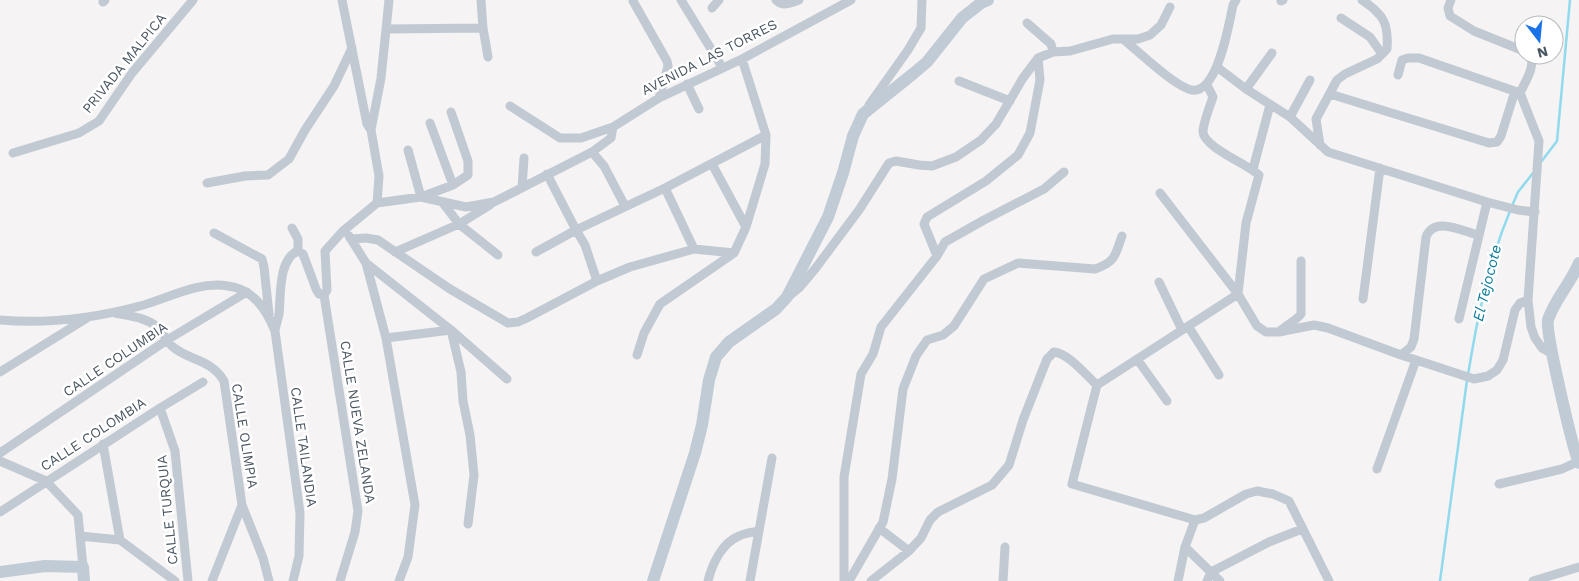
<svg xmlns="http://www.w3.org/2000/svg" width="1579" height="581" font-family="'Work Sans',sans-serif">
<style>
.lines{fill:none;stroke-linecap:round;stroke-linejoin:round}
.stream{stroke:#90daee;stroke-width:2.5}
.street{stroke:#c1cad2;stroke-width:9}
.secondary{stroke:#c1cbd6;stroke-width:12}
.labels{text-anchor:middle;stroke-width:5;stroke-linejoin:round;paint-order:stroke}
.street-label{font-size:14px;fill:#4a5661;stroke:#fff}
.water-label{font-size:15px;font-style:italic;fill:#0c7c9b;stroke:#fff}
</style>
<rect width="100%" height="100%" fill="#f5f3f3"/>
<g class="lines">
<path class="stream" d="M1541,162L1557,141L1570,0
M1512,206L1518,192L1533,173
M1468,375C1477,319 1488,264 1510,211
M1440,581L1467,380"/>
<path class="street" d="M342,0L367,124L371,130
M481,0L483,28L488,57
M681,0L722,67
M776,0C783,7 791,3 799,0
M1451,0L1448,8L1450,16L1474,31L1524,51
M633,1L667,61L668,66L659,98
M1281,1L1283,0
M103,2L105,0
M712,8L719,0
M1341,18L1370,37L1382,54
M1027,23L1051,44L1053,52
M387,29L483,28
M1123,39C1138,51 1175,87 1192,90C1218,94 1229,23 1233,5L1236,0
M1530,55C1536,66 1525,82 1520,93L1539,141L1528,300L1531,327L1535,338L1542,348L1553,354
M1217,67L1246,89L1290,117L1328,152L1487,202L1518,210L1535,212
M1398,75L1402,60L1408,58H1419L1520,93
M959,81L1010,101
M687,84L699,109
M1207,85L1213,97C1210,106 1203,123 1203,132C1204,147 1247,164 1259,175L1246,223L1238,294
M1246,89L1272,53
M1330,94L1489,143L1497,142L1501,136L1515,91
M869,105L908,50L921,28L922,0
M510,106L560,138H581L613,127L659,98L742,59L851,0
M1290,117L1310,80
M430,123L453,185
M1320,145L1316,119L1337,80L1345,74L1377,59L1387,49C1389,23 1383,14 1362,0
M408,150L421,197L453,185L468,175V161L451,112
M592,152L604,166L625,206
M13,153L79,133L99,121L132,73L193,0
M712,164L746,227
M1253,169L1270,105
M207,183L245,176L268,175L289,159L305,130L334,86L352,48
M522,188L524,158
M665,188L694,249
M1160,193L1238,294L1257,326L1266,332H1279L1314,325L1328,328L1401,355L1474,379L1488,376L1497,370L1503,360L1515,310L1520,303L1528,300
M377,203L379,176L371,130L381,78L389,0
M443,203L459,224L498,255
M292,228L298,239V251
M214,233L262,259L264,267L269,314
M349,236L366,263L451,330L507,379
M352,239L366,238L378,240L450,289L508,323L518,322L527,318L597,281L630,267L694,249L734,253
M395,252L459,224L490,205
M536,252L576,230L547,174
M937,256L924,224L927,217L986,181L1018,155L1030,133L1040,80L1038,58
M366,263L386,338L415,505L408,557L399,581
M597,281L585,245L576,230L665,188L766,135
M1159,282L1182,330
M1238,294L1097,385L1072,484L1195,520L1204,518L1246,494L1257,491L1273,494L1289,501L1329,581
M324,295L327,290L325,251L343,231L377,203L421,197L466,207L494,202L592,152L611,138L613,127
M324,295L358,511L355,532L340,581
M789,296L799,288L815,269L859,210L889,163L896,161L919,165L932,166L956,157L981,140L996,124L1023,78L1038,58L1053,52L1070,51L1113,39H1138L1150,35L1161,25L1170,7
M1363,299L1380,168
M115,313C129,316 144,317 156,326C163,331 166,341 173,347C190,361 211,359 224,381L242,505L263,558L269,581
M1459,319L1487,202
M0,320C46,324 95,318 140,306C169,298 198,281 228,286C253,289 266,309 275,331L300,513L299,556L293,581
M1188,326L1219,375
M275,330C276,325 278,319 279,314C281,296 278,259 298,251L303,254L316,289L319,294L324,295
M1279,332C1286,325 1296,321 1301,314V261
M386,338L451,330L461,372L463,401L470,435L474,475L468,524
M637,355L644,333L660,304L734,253L746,227L765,164L766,135L742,59
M1401,355L1411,347L1414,339L1426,237C1434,216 1462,231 1478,235
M1137,359L1167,401
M0,372L87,318
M160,408L175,451L188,581
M103,444L120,540
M0,453L167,340L247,292
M0,461L46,481L78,515L83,567
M1377,469L1416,360
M1499,484L1562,469L1579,461
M0,512L160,408L203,382
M879,528L909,551
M80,536L120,540L175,581
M1185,547L1220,581
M212,581L242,505
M708,581C712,564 722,543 739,536C745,533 753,532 759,531
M750,581L772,458
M844,581V477L861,374L873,354L881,327L937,256L945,242L984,220L1044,189L1064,172
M849,581L883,522L892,479L903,389L916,356L927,340L943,335L954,326L984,279L1018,263L1095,269C1116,262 1115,255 1122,236
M871,581L909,551L921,538L930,520L938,512L992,485L1009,465L1023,420L1047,359L1054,352C1068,353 1086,375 1097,385
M1003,581L1005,547
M1178,581L1185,547L1195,520
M1207,581L1211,572L1269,542L1302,529
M1533,581L1579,567"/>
<path class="secondary" d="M1579,263C1571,283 1554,300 1548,320C1545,332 1573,449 1579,463
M0,572L45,566L83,567L84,581
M653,581L695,453L702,425L709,380L716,357L729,342L776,309L787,297L828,217L843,173L853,136L863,114L914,73L927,62L962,18L981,3L988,0"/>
</g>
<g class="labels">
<g class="street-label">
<text transform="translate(709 57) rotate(-27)" y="5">AVENIDA LAS TORRES</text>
<text transform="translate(124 63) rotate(-51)" y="5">PRIVADA MALPICA</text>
<text transform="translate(115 359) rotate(-34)" y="5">CALLE COLUMBIA</text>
<text transform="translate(358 422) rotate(81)" y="5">CALLE NUEVA ZELANDA</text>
<text transform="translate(93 434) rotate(-33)" y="5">CALLE COLOMBIA</text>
<text transform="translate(245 436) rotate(81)" y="5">CALLE OLIMPIA</text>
<text transform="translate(304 447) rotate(82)" y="5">CALLE TAILANDIA</text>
<text transform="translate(167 510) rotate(-96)" y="5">CALLE TURQUIA</text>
</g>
<g class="water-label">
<text transform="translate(1487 283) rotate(-76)" y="5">El Tejocote</text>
</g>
</g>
<g transform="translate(1539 40) rotate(164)"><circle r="24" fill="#ffffff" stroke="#b7bbc0"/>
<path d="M0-4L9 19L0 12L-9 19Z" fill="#1a73e8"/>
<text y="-8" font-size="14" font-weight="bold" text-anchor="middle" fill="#4a5661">N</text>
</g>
</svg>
